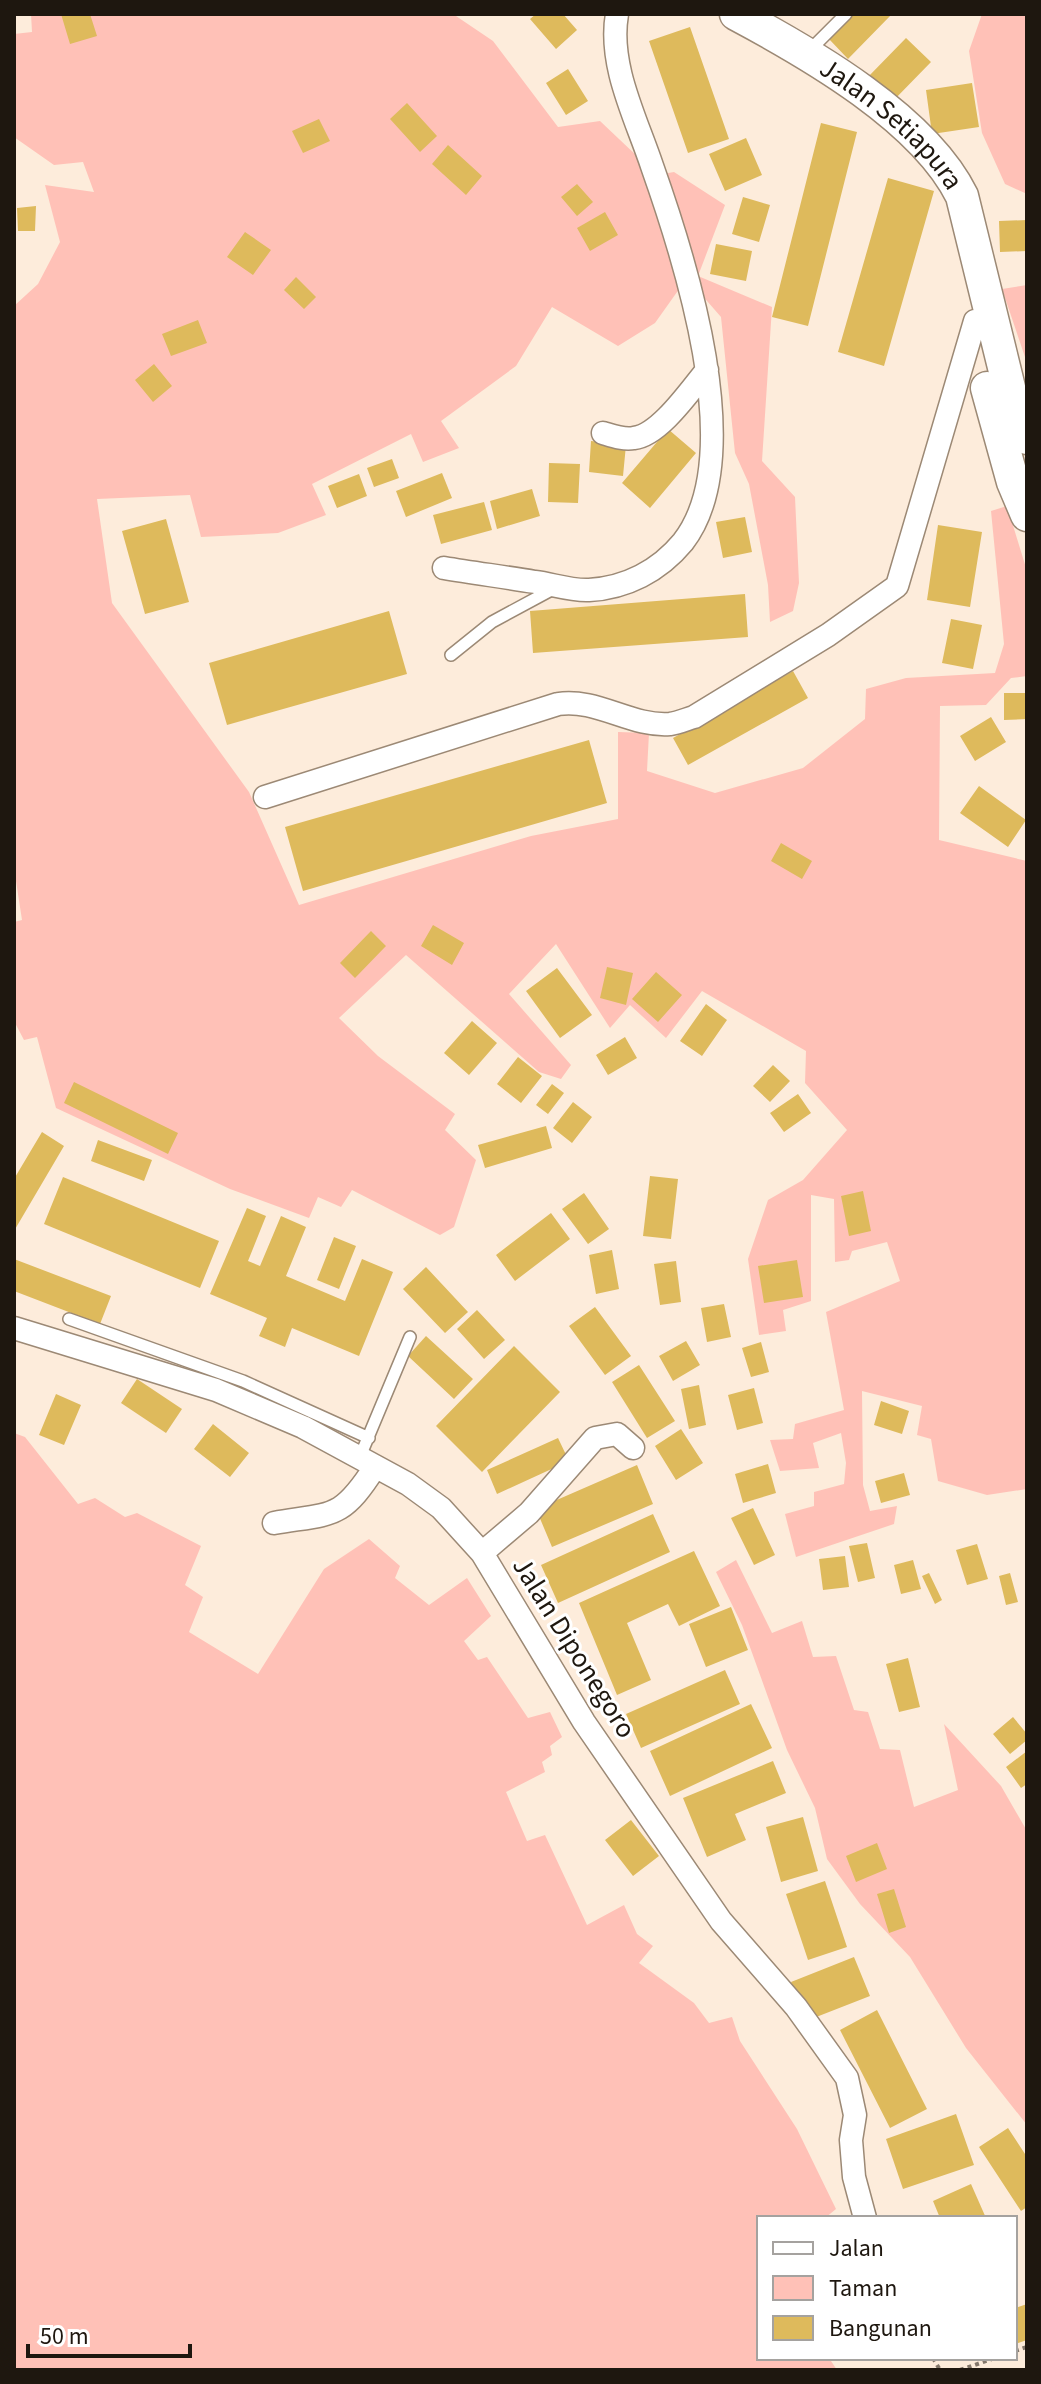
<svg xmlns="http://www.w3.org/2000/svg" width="1041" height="2384" font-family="'Source Sans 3',sans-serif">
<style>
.green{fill:#ffc1b7}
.building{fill:#deba5c}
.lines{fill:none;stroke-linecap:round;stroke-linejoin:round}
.lane-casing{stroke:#9c8975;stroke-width:14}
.street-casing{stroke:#9c8975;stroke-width:25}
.secondary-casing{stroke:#9c8975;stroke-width:35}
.path{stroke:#83776b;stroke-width:4;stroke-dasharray:4 4;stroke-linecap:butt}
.lane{stroke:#fff;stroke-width:11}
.street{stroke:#fff;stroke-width:22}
.secondary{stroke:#fff;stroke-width:32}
.labels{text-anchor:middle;stroke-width:6;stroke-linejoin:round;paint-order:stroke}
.street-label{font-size:28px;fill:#1e170f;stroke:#fff}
</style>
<rect width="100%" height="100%" fill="#fdecdb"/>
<path class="green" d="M31,14H453L493,41L558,127L600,121L657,175L674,172L725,205L698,276L772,307L762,461L795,497L799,583L793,611L770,622L768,585L749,484L735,453L721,317L687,278L655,323L618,346L552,307L516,366L441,421L459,448L423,462L411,434L312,484L326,515L278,533L201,537L190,495L97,499L112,603L249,792L299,905L531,836L618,819V732L649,733L647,771L715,793L803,768L865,719L866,689L906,678L995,673L1004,644L991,511L1007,506L1027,571V676L1011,678L986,705L940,706L939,840L1027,861V1489L987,1495L938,1481L931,1439L917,1435L922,1406L862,1391L863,1485L870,1511L897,1506L894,1524L796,1557L785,1514L814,1506V1492L844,1484L846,1463L841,1433L813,1443L819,1468L780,1471L770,1440L793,1439L795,1424L844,1410L826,1312L900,1281L887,1242L852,1251L849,1260L835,1262L834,1199L811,1195V1301L783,1310L786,1331L759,1335L748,1259L768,1200L803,1180L847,1130L805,1083L806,1051L702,991L666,1038L630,1005L610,1028L556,944L509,994L571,1065L561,1079L539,1072L406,955L339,1018L378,1056L455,1114L445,1130L476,1160L454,1227L440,1235L352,1190L341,1207L318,1197L309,1218L230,1189L56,1108L37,1037L24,1040L14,1021V922L22,920L14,868V306L38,284L60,242L45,185L94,192L83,162L54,165L14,137V34L32,32Z
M982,14H1027V194L1005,184L982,133L969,51Z
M1027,285V363L1002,289Z
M14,1433L25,1437L78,1504L95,1498L125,1517L137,1513L201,1546L185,1585L203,1597L189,1632L258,1674L324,1569L369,1539L400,1566L395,1578L429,1605L467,1578L491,1616L464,1641L478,1660L487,1657L528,1718L550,1712L562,1737L550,1746L552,1755L542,1762L545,1772L506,1792L527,1841L545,1835L587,1925L624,1905L637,1934L653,1946L639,1963L694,2003L709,2023L732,2017L740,2041L797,2129L836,2209L825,2218H759V2358H829L837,2370H14Z
M736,1560L772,1633L802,1621L813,1657L836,1656L854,1710L868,1712L880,1749L900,1750L914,1807L958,1790L944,1724L1001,1786L1027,1831V2125L966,2048L910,1957L860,1904L827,1859L815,1808L787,1750L742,1625L716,1572Z"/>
<path class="building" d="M61,14H90L97,36L70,44Z
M536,14H563L577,30L556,49L530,19Z
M854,14H892L848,59L829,39Z
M690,27L729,139L688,153L649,41Z
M906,38L931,62L892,102L867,78Z
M568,69L588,101L566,115L546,83Z
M972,83L979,127L932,134L926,90Z
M407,103L437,136L420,152L390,119Z
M319,119L330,141L303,153L292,131Z
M821,123L857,132L808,326L772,317Z
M746,138L762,175L725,191L709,154Z
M448,145L482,176L466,195L432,164Z
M888,178L934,191L884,366L838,352Z
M577,184L593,202L577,216L561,197Z
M743,197L770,205L759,242L732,234Z
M36,206L35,231H18L17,208Z
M605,212L618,235L590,251L577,228Z
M1027,220V251L1000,252L999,221Z
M245,232L271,250L253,275L227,257Z
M716,244L752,251L746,281L710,274Z
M296,277L316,297L304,309L284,290Z
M198,320L207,343L171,356L162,334Z
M154,364L172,386L153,402L135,380Z
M668,429L696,453L650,508L622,483Z
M591,441L626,445L623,476L589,472Z
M392,459L399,478L374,487L367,468Z
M549,463L580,464L578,503L548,502Z
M442,473L452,498L406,517L396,491Z
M359,474L367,496L337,508L328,486Z
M532,489L540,516L497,529L490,501Z
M484,502L492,530L441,544L433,515Z
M745,517L752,552L723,558L716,522Z
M166,519L189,602L145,614L122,531Z
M938,525L982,532L970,607L927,600Z
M745,594L748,637L533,653L530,611Z
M389,611L407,674L227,725L209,663Z
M951,619L982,625L973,669L942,663Z
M793,671L808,698L688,765L673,738Z
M1004,693H1027V719L1004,720Z
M991,717L1006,742L975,761L960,736Z
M589,740L607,803L303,891L285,827Z
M979,786L1026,820L1008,847L960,813Z
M781,843L812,861L802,879L771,861Z
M433,925L464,943L452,965L421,946Z
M371,931L386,946L355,978L340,963Z
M607,967L633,973L626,1005L600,998Z
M557,968L592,1015L560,1038L526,991Z
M656,972L682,995L658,1022L632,999Z
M706,1004L727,1020L702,1056L680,1041Z
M472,1021L497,1043L469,1075L444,1053Z
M625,1037L637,1058L608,1075L596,1055Z
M518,1057L542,1076L521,1103L497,1084Z
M773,1065L790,1081L770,1102L753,1086Z
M74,1082L178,1133L168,1154L64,1103Z
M552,1084L564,1093L548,1114L536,1105Z
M798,1094L811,1113L784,1132L770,1113Z
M573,1102L592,1117L572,1143L553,1128Z
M546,1126L552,1148L485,1168L478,1145Z
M42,1132L64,1146L14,1231V1179Z
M98,1140L152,1160L144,1181L91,1161Z
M650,1176L678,1179L671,1239L643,1236Z
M63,1177L219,1241L200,1288L44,1224Z
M863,1191L871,1231L849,1236L841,1196Z
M584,1193L609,1229L588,1244L562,1209Z
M247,1208L266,1216L248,1261L260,1266L281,1216L306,1227L286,1276L345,1301L362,1259L393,1272L359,1356L292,1328L285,1347L259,1336L267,1318L210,1294Z
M551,1213L570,1239L515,1281L496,1255Z
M334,1237L356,1246L339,1289L317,1280Z
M612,1250L619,1289L596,1294L589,1255Z
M14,1259L111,1296L100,1324L14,1291Z
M797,1260L803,1297L764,1303L758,1266Z
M676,1261L681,1302L660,1305L654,1264Z
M426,1267L468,1312L445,1333L403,1289Z
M724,1304L731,1337L707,1342L701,1308Z
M595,1307L631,1356L605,1375L569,1326Z
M477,1310L505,1340L484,1359L457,1329Z
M426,1336L473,1379L454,1399L408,1356Z
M686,1341L700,1365L673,1381L659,1356Z
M761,1342L769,1372L751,1377L742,1348Z
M514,1346L560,1392L482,1472L436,1426Z
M639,1365L675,1421L647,1438L612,1382Z
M137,1379L182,1409L166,1433L121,1403Z
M699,1385L706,1425L689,1429L681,1389Z
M754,1388L763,1423L737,1430L728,1395Z
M56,1394L81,1405L64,1445L39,1435Z
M881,1401L909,1411L902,1434L874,1425Z
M213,1424L249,1453L230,1477L194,1449Z
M681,1429L703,1463L676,1480L655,1446Z
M558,1438L569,1461L497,1494L487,1470Z
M768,1464L776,1493L743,1503L735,1474Z
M637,1465L653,1504L552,1547L536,1509Z
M904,1473L910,1495L881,1503L875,1481Z
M753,1508L775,1555L754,1565L731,1518Z
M653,1514L670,1552L558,1603L541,1565Z
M867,1543L875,1578L858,1582L849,1546Z
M977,1544L988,1579L967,1585L956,1550Z
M694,1551L720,1606L679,1626L668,1604L627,1623L651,1680L617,1695L579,1603Z
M845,1556L849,1587L823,1590L819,1559Z
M913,1560L921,1589L901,1594L894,1565Z
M929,1573L942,1600L935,1604L922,1576Z
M1010,1573L1018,1602L1006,1605L999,1576Z
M731,1607L748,1650L706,1667L689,1624Z
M908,1658L920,1707L899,1712L886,1664Z
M725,1670L740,1704L641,1748L626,1714Z
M751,1704L772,1748L670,1796L650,1751Z
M1013,1717L1027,1734V1740L1010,1754L993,1734Z
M1027,1751V1784L1021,1788L1006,1767Z
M773,1761L786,1793L735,1814L746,1840L707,1857L683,1798Z
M803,1817L818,1871L781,1882L766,1827Z
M631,1820L659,1856L633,1876L605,1840Z
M877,1843L887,1869L856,1882L846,1856Z
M825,1881L847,1947L808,1960L786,1894Z
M894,1889L906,1927L889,1933L877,1894Z
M854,1957L870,1996L806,2021L791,1982Z
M877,2010L927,2109L890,2128L840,2030Z
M956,2114L974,2165L903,2189L886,2139Z
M1008,2128L1027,2157V2207L1021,2211L979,2147Z
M971,2184L986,2218H940L933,2201Z
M1027,2304V2340L1015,2344V2308Z"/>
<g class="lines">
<g class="lane-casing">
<path id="lane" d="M807,53L846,14
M451,655L492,622L555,588
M69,1319L243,1381L369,1438
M359,1459L410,1337"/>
</g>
<g class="street-casing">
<path id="street" d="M603,433C613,436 624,440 634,438C660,435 691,389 707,370
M444,568C474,573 505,577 535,582C552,584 571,591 589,590C626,588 659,571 683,542C749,457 685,259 652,166C636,118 608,65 617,14
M265,797L558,704C597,698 631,727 670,724C678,723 687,719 694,717L828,635L897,586L975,321
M14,1328L216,1390L303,1427L408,1484L441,1508L482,1553L584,1722L721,1921L796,2007L847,2078L855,2115L851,2140L854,2177L865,2218
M274,1523C333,1513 341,1520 375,1467
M482,1553L529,1513L595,1438L617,1434L633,1448"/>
</g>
<g class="secondary-casing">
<g id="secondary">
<path id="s1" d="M736,14C811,54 924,119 962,196L1015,412L1027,438"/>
<path d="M987,388L1013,482L1027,515"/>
</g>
</g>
<path class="path" d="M1015,2351L1027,2347
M933,2358L940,2370
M960,2370L995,2358"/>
<use href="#lane" class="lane"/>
<use href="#street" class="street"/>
<use href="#secondary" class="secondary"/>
</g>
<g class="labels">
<g class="street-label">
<text dy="10" stroke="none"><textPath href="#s1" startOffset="192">Jalan Setiapura</textPath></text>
<text transform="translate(575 1647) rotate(58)" y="10">Jalan Diponegoro</text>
</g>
</g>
<rect width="1041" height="2384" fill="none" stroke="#1e170f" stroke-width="32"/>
<rect x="757" y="2216" width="260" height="144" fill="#ffffff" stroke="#a5a29f" stroke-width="2"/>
<rect x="773" y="2242" width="40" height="12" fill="#ffffff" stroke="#a5a29f" stroke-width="2"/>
<text x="829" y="2256" font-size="24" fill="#1e170f">Jalan</text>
<rect x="773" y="2276" width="40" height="24" fill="#ffc1b7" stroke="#a5a29f" stroke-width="2"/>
<text x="829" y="2296" font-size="24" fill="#1e170f">Taman</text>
<rect x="773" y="2316" width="40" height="24" fill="#deba5c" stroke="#a5a29f" stroke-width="2"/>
<text x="829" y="2336" font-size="24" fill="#1e170f">Bangunan</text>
<path d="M28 2344v12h162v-12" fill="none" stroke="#1e170f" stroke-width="4"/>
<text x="40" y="2344" font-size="24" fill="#1e170f" stroke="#ffffff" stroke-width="6" paint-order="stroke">50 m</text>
</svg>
